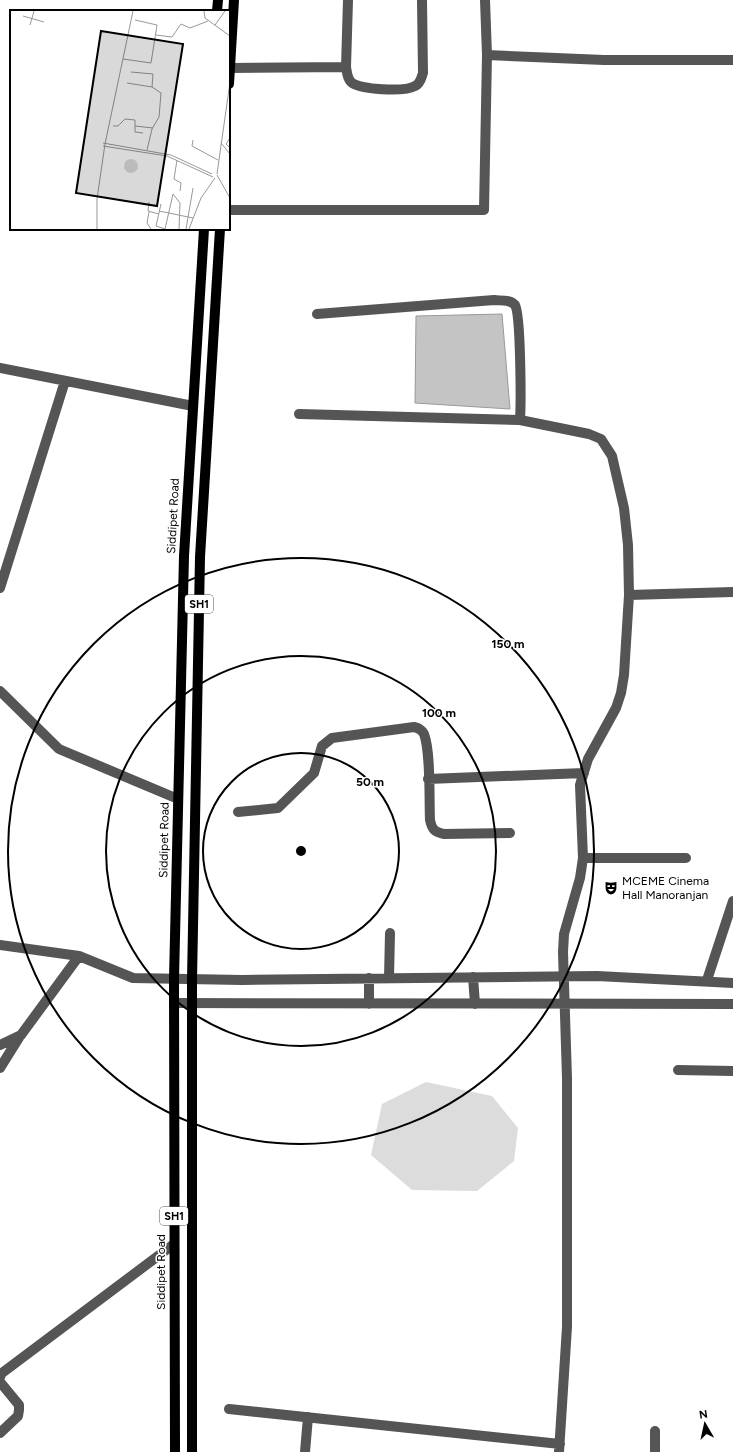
<svg xmlns="http://www.w3.org/2000/svg" width="733" height="1452" font-family="Figtree,sans-serif">
<style>
.green{fill:#dcdcdc}
.building{fill:#c4c4c4;stroke:#999}
.lines{fill:none;stroke-linecap:round;stroke-linejoin:round}
.minor{stroke:#555;stroke-width:10}
.major{stroke:#000;stroke-width:10}
.ring{fill:none;stroke:#000;stroke-width:2}
.labels{text-anchor:middle;stroke-width:3;stroke-linejoin:round;paint-order:stroke}
.shield{fill:#fff;stroke:#4c4c4c;stroke-width:1}
.shield-label{font-size:11px;font-weight:bold;fill:#000}
.street-label{font-size:12px;fill:#000;stroke:#fff}
.poi-label{font-size:12px;fill:#000;stroke:#fff;text-anchor:start}
.inset-road{fill:none;stroke:#999;stroke-width:1}
.view{fill:#000;fill-opacity:0.15;stroke:#000;stroke-width:2}
.inset-edge{fill:none;stroke:#000;stroke-width:2}
.centre{fill:#000;stroke:#fff;stroke-width:2}
.ring-label{font-size:12px;text-anchor:middle;font-weight:bold;fill:#000;stroke:#fff;stroke-width:3;stroke-linejoin:round;paint-order:stroke}
</style>
<rect width="100%" height="100%" fill="#fff"/>
<path class="green" d="M426,1082L492,1096L518,1128L514,1161L477,1191L412,1190L371,1155L382,1104Z"/>
<path class="building" d="M502,314L510,409L415,403L416,316Z"/>
<g class="lines">
<path class="minor" d="M487,55L604,60H733
M346,67L348,0
M230,68L346,67C347,72 347,78 351,82C359,90 405,92 415,86C421,83 421,78 423,73L422,0
M229,210H484L487,55L485,0
M317,314L494,300C500,301 510,299 515,305C521,315 521,404 520,420
M0,368L193,406
M299,414L520,420L589,434L601,439L612,456L624,508L628,545L629,595L624,675L621,693L616,708L588,759L580,785L583,858L580,878L564,934L563,952L567,1078V1327L559,1452
M0,588L65,381
M629,595L733,592
M0,691L59,749L178,799
M428,779L584,773
M238,812L278,808L314,773L322,746L332,738L414,727C419,728 422,730 424,734C431,752 429,799 430,820C432,829 434,832 444,834L510,833
M583,858H686
M0,945L79,956L133,978L242,980L597,976L733,983
M473,977L475,1004
M389,978L390,933
M707,980L733,901
M174,1003L733,1004
M369,1004V978
M0,1045L21,1035L79,956
M0,1068L20,1036
M678,1070L733,1071
M0,1377L2,1373L174,1244
M0,1382L19,1405V1410L18,1416L0,1433
M229,1409L560,1444
M655,1431V1452
M305,1452L308,1417"/>
<path class="major" d="M217,11L218,0
M229,84L234,0
M175,1452L174,979L184,556L204,229
M192,1452V980L200,557L220,229"/>
</g>
<g class="ring">
<circle cx="301" cy="851" r="98"/>
<circle cx="301" cy="851" r="195"/>
<circle cx="301" cy="851" r="293"/>
</g>
<defs>
<g id="theatre-bare" transform="scale(1.08)"><path d="M-5-5.5Q0-4 5-5.5V0Q5 5 0 6Q-5 5-5 0ZM-3.3-2.5H-1v1.5H-3.3ZM1-2.5H3.3v1.5H1ZM-2.8 1Q0 5.5 2.8 1Z" fill="#000" stroke="#fff" stroke-width="2.5" paint-order="stroke"/></g>
</defs>
<g fill-rule="evenodd">
<use href="#theatre-bare" x="611" y="888"/>
</g>
<g class="labels">
<g class="shield">
<rect x="185" y="595" width="28" height="18" rx="3"/>
<rect x="160" y="1207" width="28" height="18" rx="3"/>
</g>
<g class="shield-label">
<text x="199" y="608">SH1</text>
<text x="174" y="1220">SH1</text>
</g>
<g class="street-label">
<text transform="translate(173 516) rotate(-87)" y="4">Siddipet Road</text>
<text transform="translate(164 840) rotate(-89)" y="4">Siddipet Road</text>
<text transform="translate(161 1272) rotate(-90)" y="4">Siddipet Road</text>
</g>
<g class="poi-label">
<text x="622" y="885">MCEME Cinema<tspan x="622" dy="14">Hall Manoranjan</tspan></text>
</g>
</g>
<g transform="translate(10 10)">
<rect width="220" height="220" fill="#fff"/>
<path d="M114 156a7 7 0 1 1 14 0a7 7 0 1 1-14 0Z" fill="#dcdcdc"/>
<path class="inset-road" d="M194,1L195,8L220,26M13,6L34,12M20,15L24,1M205,15L215,1M146,25L162,27L171,14L180,18L198,11M113,49L141,53L147,15L125,10M121,62L143,64L142,77M117,73L142,77L151,83L149,107L142,119L137,140M103,116H108L115,109L125,110V122L133,123M125,116L143,118M220,128L216,134L220,138M183,130L182,136L208,150M93,133L161,145L202,164M211,133L220,144M93,136L157,146L203,167M167,150L164,169L171,173L170,181M207,164L220,72M207,165L220,188M139,192L138,201L149,204M151,194L146,216L155,219M149,201L183,208M139,202L137,213L141,219M87,219V189L95,134L123,1M155,219L163,184L170,193L169,219M176,219L183,178M179,219L191,188L205,168"/>
<path class="view" d="M91,21L173,34L147,196L66,183Z"/>
<rect width="220" height="220" class="inset-edge"/>
</g>
<circle cx="301" cy="851" r="6" class="centre"/>
<g class="ring-label">
<text x="508" y="648">150 m</text>
<text x="439" y="717">100 m</text>
<text x="370" y="786">50 m</text>
</g>
<g transform="translate(705 1424) rotate(351)" stroke="#ffffff" stroke-width="3" paint-order="stroke">
<path d="M0-3L7 15L0 10L-7 15Z" fill="#000000"/>
<text y="-6" font-size="11" font-weight="bold" text-anchor="middle" fill="#000000">N</text>
</g>
</svg>
